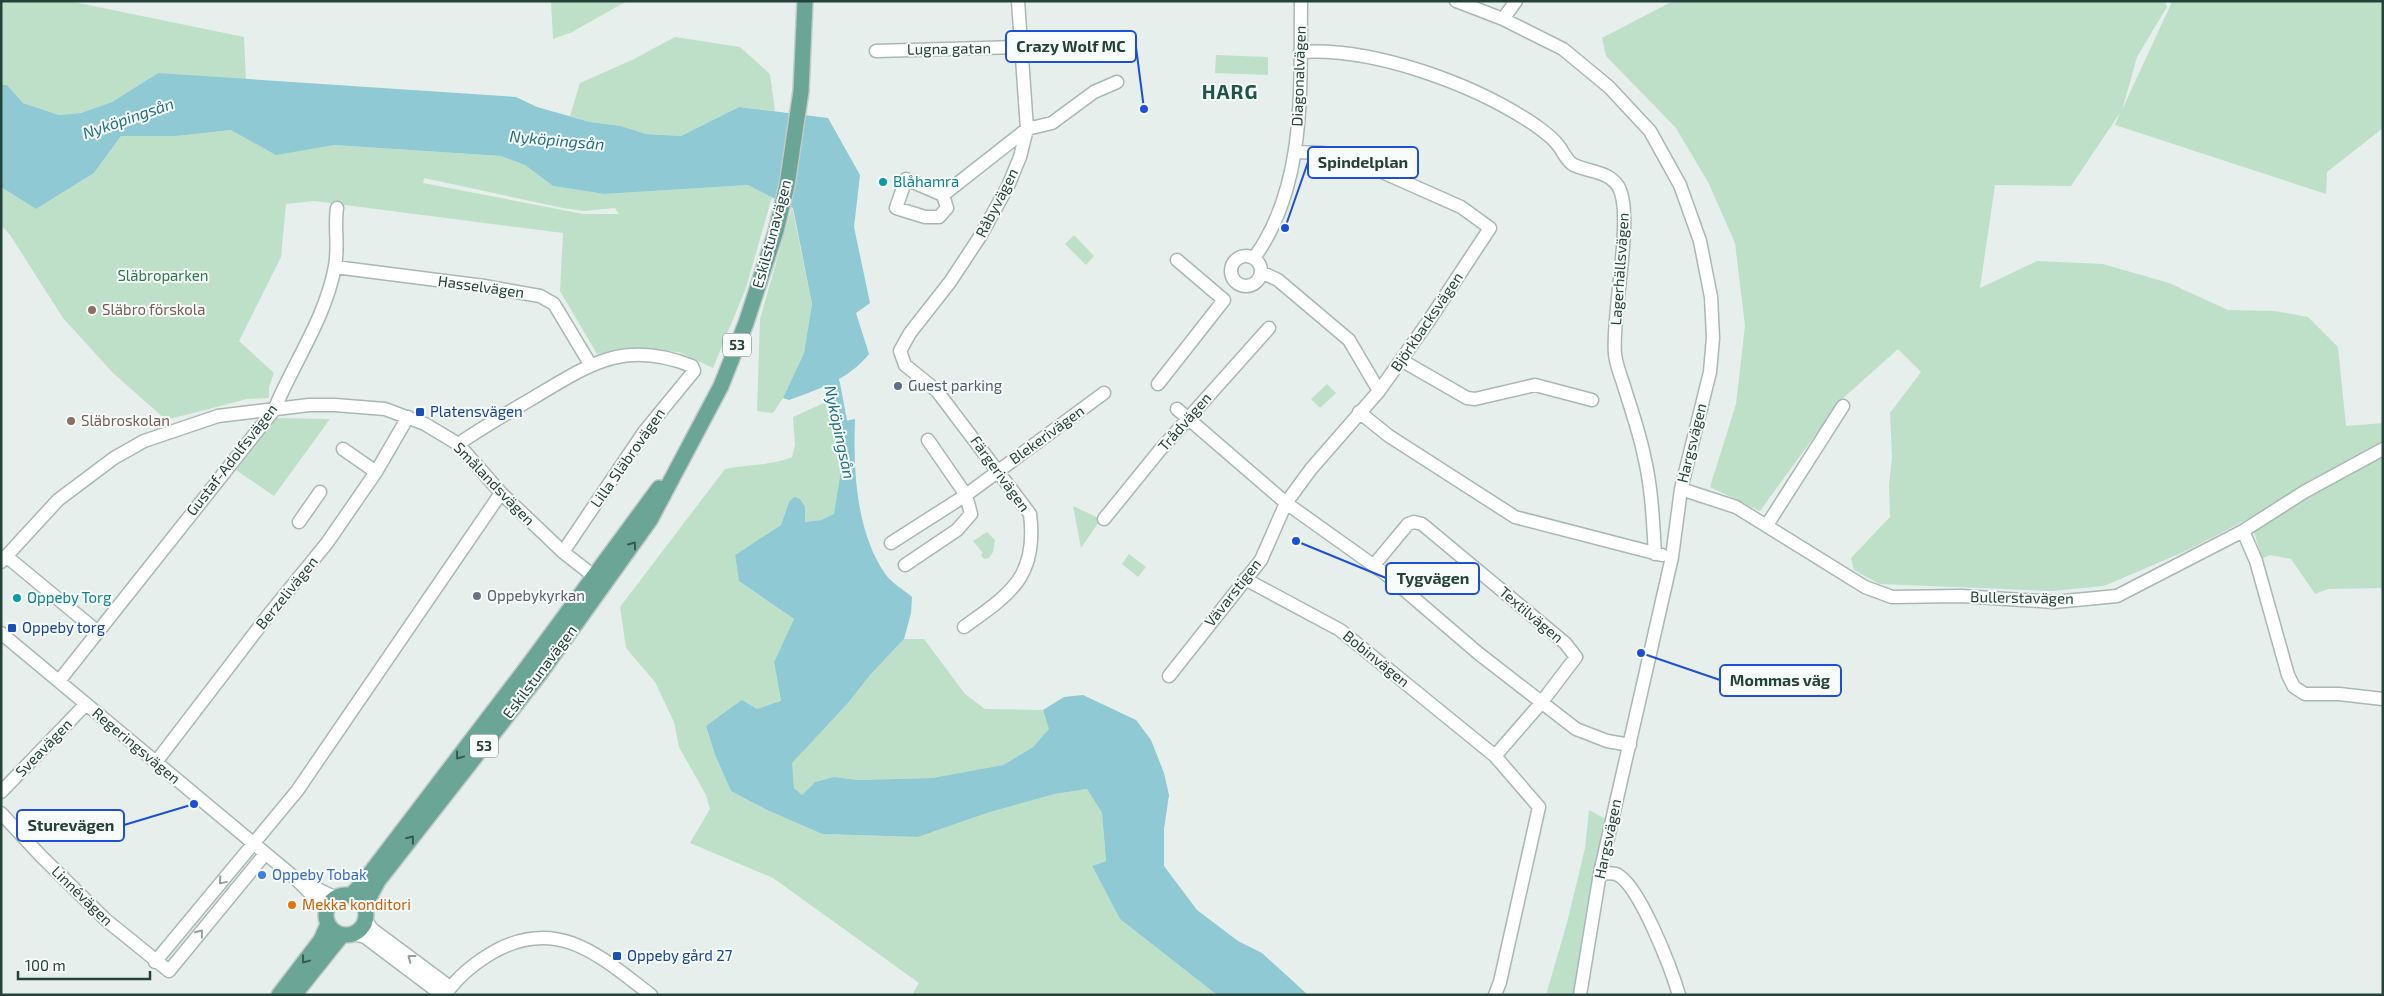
<svg xmlns="http://www.w3.org/2000/svg" width="2384" height="996" font-family="'Exo 2',sans-serif">
<style>
.green{fill:#bfe0c8;fill-rule:evenodd}
.water{fill:#8ec9d4}
.lines{fill:none;stroke-linecap:round;stroke-linejoin:round}
.river{stroke:#8ec9d4;stroke-width:16}
.minor-casing{stroke:#a8b8b2;stroke-width:15}
.major-casing{stroke:#c2cac8;stroke-width:18}
.minor{stroke:#fff;stroke-width:12}
.major{stroke:#6aa596;stroke-width:15}
.oneway{stroke:#365b51}
.oneway2{stroke:#92a09c}
.culture-dot{fill:#0f9aa8;stroke:#f7fbf9;stroke-width:2}
.education-dot{fill:#8d6e63;stroke:#f7fbf9;stroke-width:2}
.service-dot{fill:#5c6f8a;stroke:#f7fbf9;stroke-width:2}
.transit-dot{fill:#1a4fb4;stroke:#f7fbf9;stroke-width:2}
.worship-dot{fill:#6b7280;stroke:#f7fbf9;stroke-width:2}
.shop-dot{fill:#3f7fe0;stroke:#f7fbf9;stroke-width:2}
.food-dot{fill:#e8710a;stroke:#f7fbf9;stroke-width:2}
.labels{text-anchor:middle;stroke-width:4;stroke-linejoin:round;paint-order:stroke}
.shield{fill:#f7fbf9;stroke:#637a73;stroke-width:1}
.shield-label{font-size:14px;font-weight:bold;fill:#24423a}
.street-label{font-size:15px;fill:#24423a;stroke:#f7fbf9}
.culture-label{font-size:15px;fill:#0d838f;stroke:#f7fbf9;text-anchor:start}
.park-label{font-size:15px;fill:#2d7a4b;stroke:#f7fbf9}
.education-label{font-size:15px;fill:#785e54;stroke:#f7fbf9;text-anchor:start}
.service-label{font-size:15px;fill:#4e5e75;stroke:#f7fbf9;text-anchor:start}
.transit-label{font-size:15px;fill:#164399;stroke:#f7fbf9;text-anchor:start}
.worship-label{font-size:15px;fill:#5b616d;stroke:#f7fbf9;text-anchor:start}
.shop-label{font-size:15px;fill:#366cbe;stroke:#f7fbf9;text-anchor:start}
.food-label{font-size:15px;fill:#c56008;stroke:#f7fbf9;text-anchor:start}
.water-label{font-size:16px;font-style:italic;fill:#1c6f80;stroke:#f7fbf9}
.district-label{font-size:20px;font-weight:bold;letter-spacing:1px;fill:#1f5548;stroke:#f7fbf9}
.leader{fill:none;stroke:#1d4ed8;stroke-width:2}
.callout-dot{fill:#1d4ed8;stroke:#f7fbf9;stroke-width:2}
.callout{fill:#f7fbf9;stroke:#1d4ed8;stroke-width:2}
.callout-label{font-size:16px;text-anchor:middle;font-weight:bold;fill:#24423a}
</style>
<rect width="100%" height="100%" fill="#e6efeb"/>
<path class="green" d="M1,1H69L244,37L246,81L158,73L112,102L81,113L59,115L23,103L7,85H1Z
M551,1H627L572,32L553,39Z
M1673,1H2165L2167,7L2137,57L2122,110L2171,4L2170,1H2383V128L2327,172L2326,194L2115,125L2120,113L2071,186L1995,185L1980,288L2037,261L2103,264L2169,283L2228,310L2275,311L2308,317L2338,347L2346,426L2383,423V588L2328,589L2315,594L2291,559L2270,555L2262,559L2250,518L2186,551L2104,586L2052,591L1879,584L1854,570L1851,558L1890,517L1889,485L1892,457L1890,413L1921,372L1898,349L1841,400L1760,511L1710,487L1736,404L1745,326L1735,243L1708,182L1676,128L1606,56L1602,38Z
M675,37L740,47L770,74L775,111L739,107L681,136L646,134L621,126L590,122L570,116L580,83L634,59Z
M1216,55L1268,57V75L1215,73Z
M231,130L334,145L501,156L525,165L553,186L604,194L748,185L772,197L746,288L713,368L679,352L622,349L597,354L560,291L563,233L314,201L286,204L281,257L239,341L274,373L269,387V398L247,399L166,420L113,373L63,318L10,235L1,225V187L36,209L94,173L121,136H177ZM424,178L563,208L584,211L615,208L619,214H583L423,183Z
M792,207L812,304L804,353L783,398L773,413L757,411L760,319Z
M1074,235L1094,256L1086,265L1065,244Z
M1327,384L1336,393L1320,408L1311,399Z
M828,401C845,440 844,473 834,514L821,520L805,522L789,502L781,525L735,555L739,581L794,619L774,662L781,702L706,726L715,755L731,791L765,809L822,834L918,837L990,812L1055,794L1087,789L1102,813L1106,861L1092,866L1120,919L1217,995H912L919,983L773,878L690,843L710,809L706,795L679,747L674,722L655,682L626,648L620,607L725,469C748,464 770,466 792,457L795,445L793,417Z
M277,418L330,419L274,496L236,470Z
M1073,506L1101,519L1081,548Z
M987,532L995,540L993,552L989,558L984,559L981,555L983,553L973,541Z
M1129,554L1146,567L1138,577L1122,564Z
M904,639H924L965,694L985,709L1043,710L1050,729L1033,747L1003,765L932,778L858,780L834,777L815,782L802,795L794,788L791,763L848,703L871,674Z
M1589,810L1606,819L1574,995H1546L1567,923L1585,848Z"/>
<path class="water" d="M158,73L516,97L537,107L590,122L621,126L646,134L681,136L739,107L828,118L860,175L854,227L870,303L856,313L869,354C848,380 819,389 789,400L783,398L804,353L812,304L793,208L748,185L604,194L553,186L525,165L501,156L334,145L276,155L231,130L177,136H121L94,173L36,209L1,187V85H7L23,103L59,115L81,113L112,102Z
M855,419C853,469 856,533 886,575C892,583 904,590 912,597L911,613L904,639L871,674L848,703L792,763L794,788L802,795L815,782L834,777L858,780L932,778L1003,765L1033,747L1049,729L1043,710L1064,697L1083,695L1136,720L1151,740L1164,773L1169,795L1164,829V866L1197,910L1238,941L1262,953L1308,995H1217L1120,919L1092,866L1106,861L1102,813L1087,789L1055,794L990,812L918,837L822,834L765,809L731,791L715,755L706,726L742,700L757,709L781,701L774,662L794,619L739,581L735,555L781,525L789,502L794,497L800,499L805,507V522L821,520L834,514L843,459L838,422Z"/>
<g class="lines">
<path class="river" d="M821,366L832,384L843,442"/>
<g class="minor-casing">
<path id="minor" d="M1456,1L1503,19L1563,49L1609,87L1650,131L1680,185L1700,241L1711,297L1713,338L1710,372L1681,489L1672,557L1600,873L1580,995
M1503,19L1516,1
M876,51L1022,47
M1300,52C1374,47 1474,84 1535,125C1543,131 1552,137 1558,145C1563,151 1567,162 1574,165C1589,172 1608,171 1618,186C1635,213 1611,316 1615,354C1616,364 1620,374 1623,383C1631,409 1640,434 1645,460C1652,491 1653,522 1655,554
M943,195L947,208L939,217H925L896,208L906,179L943,195L1027,129L1052,123L1094,92L1117,82
M1231 271a15 15 0 1 1 30 0a15 15 0 1 1-30 0Z
M1254,258C1307,185 1300,87 1301,1
M335,267L484,286L540,296L554,304L590,364
M1261,272L1278,280L1349,340L1379,391
M1401,360L1467,398L1475,399L1535,385L1592,400
M1158,384L1224,300L1177,260
M1177,409L1286,503L1387,575L1478,653L1576,729L1607,741L1630,745
M1359,412L1389,436L1515,517L1662,555
M458,444C482,428 507,413 533,398C590,364 624,339 692,366L694,371L644,432L563,552
M343,449L376,472
M1681,489L1736,507L1865,587L1892,597L1961,596L2054,602L2117,596L2243,531L2304,492L2383,449
M1104,519L1160,450L1269,328
M299,522L320,492
M1767,525L1843,406
M2243,531L2256,561L2288,675L2294,687L2305,694H2339L2383,699
M891,543L966,495L1104,393
M6,556L98,632
M1,562L58,500L114,458L144,441L218,416L309,405H335L385,409L425,424L458,444L501,493L563,552L600,581
M905,565L957,530L971,514L966,495L928,440
M1374,565L1408,524L1414,522L1422,524L1565,643L1576,657L1541,703L1495,756
M1245,579L1340,630L1495,756L1539,807L1500,982L1495,995
M964,627C1010,594 1038,577 1030,514L937,391L905,365L900,351L910,333L950,282L981,235L1008,186L1020,157L1027,129L1018,1
M1,633L295,878L327,910
M1169,676L1261,560L1286,503L1311,469L1379,391L1428,322L1490,228L1461,207L1364,164L1323,153L1296,152
M59,681L274,410C294,362 326,317 335,266C339,245 334,228 337,208
M156,762L270,613L327,543L376,472L408,417
M1,792L86,704
M1,813L40,855L106,920L169,971L265,854
M1600,873C1605,873 1612,873 1616,874C1639,883 1672,971 1679,995
M307,884L336,898
M365,919L372,929L450,987
M352,934L365,937L442,995
M155,962L297,791L501,493
M445,995C458,976 477,961 497,950C561,917 602,958 651,995"/>
</g>
<g class="major-casing">
<path id="major" d="M326 915a20 20 0 1 1 40 0a20 20 0 1 1-40 0Z
M350,896L362,884L528,666L659,488
M364,907L378,881L539,675L650,520L721,386L746,323L776,231L787,185L801,91L805,1
M279,995L321,940L328,924
M294,995L342,935"/>
</g>
<use href="#minor" class="minor"/>
<use href="#major" class="major"/>
</g>
<defs><path id="oneway-chevron" d="M-2-3.5L2.5 0L-2 3.5" fill="none" stroke-width="1.6" stroke-linecap="round" stroke-linejoin="round" transform="scale(1.25)"/></defs>
<g class="oneway">
<use href="#oneway-chevron" transform="translate(633 545) rotate(-54)"/>
<use href="#oneway-chevron" transform="translate(459 756) rotate(127)"/>
<use href="#oneway-chevron" transform="translate(411 839) rotate(-52)"/>
<use href="#oneway-chevron" transform="translate(305 960) rotate(127)"/>
</g>
<g class="oneway2">
<use href="#oneway-chevron" transform="translate(222 881) rotate(130)"/>
<use href="#oneway-chevron" transform="translate(200 933) rotate(-51)"/>
<use href="#oneway-chevron" transform="translate(411 958) rotate(-143)"/>
</g>
<g class="culture-dot">
<circle cx="883" cy="182" r="5"/>
<circle cx="17" cy="598" r="5"/>
</g>
<g class="education-dot">
<circle cx="92" cy="310" r="5"/>
<circle cx="71" cy="421" r="5"/>
</g>
<circle class="service-dot" cx="898" cy="386" r="5"/>
<g class="transit-dot">
<rect x="415" y="407" width="10" height="10" rx="2.5"/>
<rect x="7" y="623" width="10" height="10" rx="2.5"/>
<rect x="612" y="951" width="10" height="10" rx="2.5"/>
</g>
<circle class="worship-dot" cx="477" cy="596" r="5"/>
<circle class="shop-dot" cx="262" cy="875" r="5"/>
<circle class="food-dot" cx="292" cy="905" r="5"/>
<g class="labels">
<g class="shield">
<rect x="723" y="333.5" width="28" height="23" rx="4"/>
<rect x="470" y="734.5" width="28" height="23" rx="4"/>
</g>
<g class="shield-label">
<text x="737" y="350">53</text>
<text x="484" y="751">53</text>
</g>
<g class="street-label">
<text transform="translate(949 49) rotate(-1)" y="5">Lugna gatan</text>
<text transform="translate(1299 76) rotate(-88)" y="5">Diagonalvägen</text>
<text transform="translate(997 203) rotate(-63)" y="5">Råbyvägen</text>
<text transform="translate(772 234) rotate(-75)" y="5">Eskilstunavägen</text>
<text transform="translate(1620 269) rotate(-86)" y="5">Lagerhällsvägen</text>
<text transform="translate(481 287) rotate(8)" y="5">Hasselvägen</text>
<text transform="translate(1427 322) rotate(-56)" y="5">Björkbacksvägen</text>
<text transform="translate(1185 422) rotate(-49)" y="5">Trådvägen</text>
<text transform="translate(1047 435) rotate(-36)" y="5">Blekerivägen</text>
<text transform="translate(1692 443) rotate(-76)" y="5">Hargsvägen</text>
<text transform="translate(628 458) rotate(-55)" y="5">Lilla Släbrovägen</text>
<text transform="translate(232 460) rotate(-52)" y="5">Gustaf-Adolfsvägen</text>
<text transform="translate(1000 474) rotate(54)" y="5">Färgerivägen</text>
<text transform="translate(494 484) rotate(46)" y="5">Smålandsvägen</text>
<text transform="translate(287 593) rotate(-51)" y="5">Berzelivägen</text>
<text transform="translate(1233 593) rotate(-52)" y="5">Vävarstigen</text>
<text transform="translate(2022 598) rotate(1)" y="5">Bullerstavägen</text>
<text transform="translate(1531 615) rotate(40)" y="5">Textilvägen</text>
<text transform="translate(1376 659) rotate(39)" y="5">Bobinvägen</text>
<text transform="translate(540 672) rotate(-53)" y="5">Eskilstunavägen</text>
<text transform="translate(136 746) rotate(40)" y="5">Regeringsvägen</text>
<text transform="translate(44 748) rotate(-46)" y="5">Sveavägen</text>
<text transform="translate(1608 839) rotate(-78)" y="5">Hargsvägen</text>
<text transform="translate(82 896) rotate(44)" y="5">Linnévägen</text>
</g>
<g class="culture-label">
<text x="893" y="187">Blåhamra</text>
<text x="27" y="603">Oppeby Torg</text>
</g>
<g class="park-label">
<text x="163" y="281">Släbroparken</text>
</g>
<g class="education-label">
<text x="102" y="315">Släbro förskola</text>
<text x="81" y="426">Släbroskolan</text>
</g>
<g class="service-label">
<text x="908" y="391">Guest parking</text>
</g>
<g class="transit-label">
<text x="430" y="417">Platensvägen</text>
<text x="22" y="633">Oppeby torg</text>
<text x="627" y="961">Oppeby gård 27</text>
</g>
<g class="worship-label">
<text x="487" y="601">Oppebykyrkan</text>
</g>
<g class="shop-label">
<text x="272" y="880">Oppeby Tobak</text>
</g>
<g class="food-label">
<text x="302" y="910">Mekka konditori</text>
</g>
<g class="water-label">
<text transform="translate(128 118) rotate(-19)" y="6">Nyköpingsån</text>
<text transform="translate(557 140) rotate(5)" y="6">Nyköpingsån</text>
<text transform="translate(840 432) rotate(78)" y="6">Nyköpingsån</text>
</g>
<g class="district-label">
<text x="1230" y="99">HARG</text>
</g>
</g>
<path class="leader" d="M1144 109L1136 47M1285 228L1308 162M1296 541L1386 578M1641 653L1720 680M194 804L124 825"/>
<g class="callout-dot">
<circle cx="1144" cy="109" r="5"/>
<circle cx="1285" cy="228" r="5"/>
<circle cx="1296" cy="541" r="5"/>
<circle cx="1641" cy="653" r="5"/>
<circle cx="194" cy="804" r="5"/>
</g>
<g class="callout">
<rect x="1006" y="31" width="130" height="31" rx="5"/>
<rect x="1308" y="147" width="110" height="31" rx="5"/>
<rect x="1386" y="563" width="93" height="31" rx="5"/>
<rect x="1720" y="665" width="121" height="31" rx="5"/>
<rect x="17" y="810" width="107" height="31" rx="5"/>
</g>
<g class="callout-label">
<text x="1071" y="52">Crazy Wolf MC</text>
<text x="1363" y="168">Spindelplan</text>
<text x="1433" y="584">Tygvägen</text>
<text x="1780" y="686">Mommas väg</text>
<text x="71" y="831">Sturevägen</text>
</g>
<rect width="2384" height="996" fill="none" stroke="#24423a" stroke-width="5"/>
<path d="M18 971v8h132v-8" fill="none" stroke="#24423a" stroke-width="2.5"/>
<text x="25" y="971" font-size="15" fill="#24423a" stroke="#f7fbf9" stroke-width="4" paint-order="stroke">100 m</text>
</svg>
